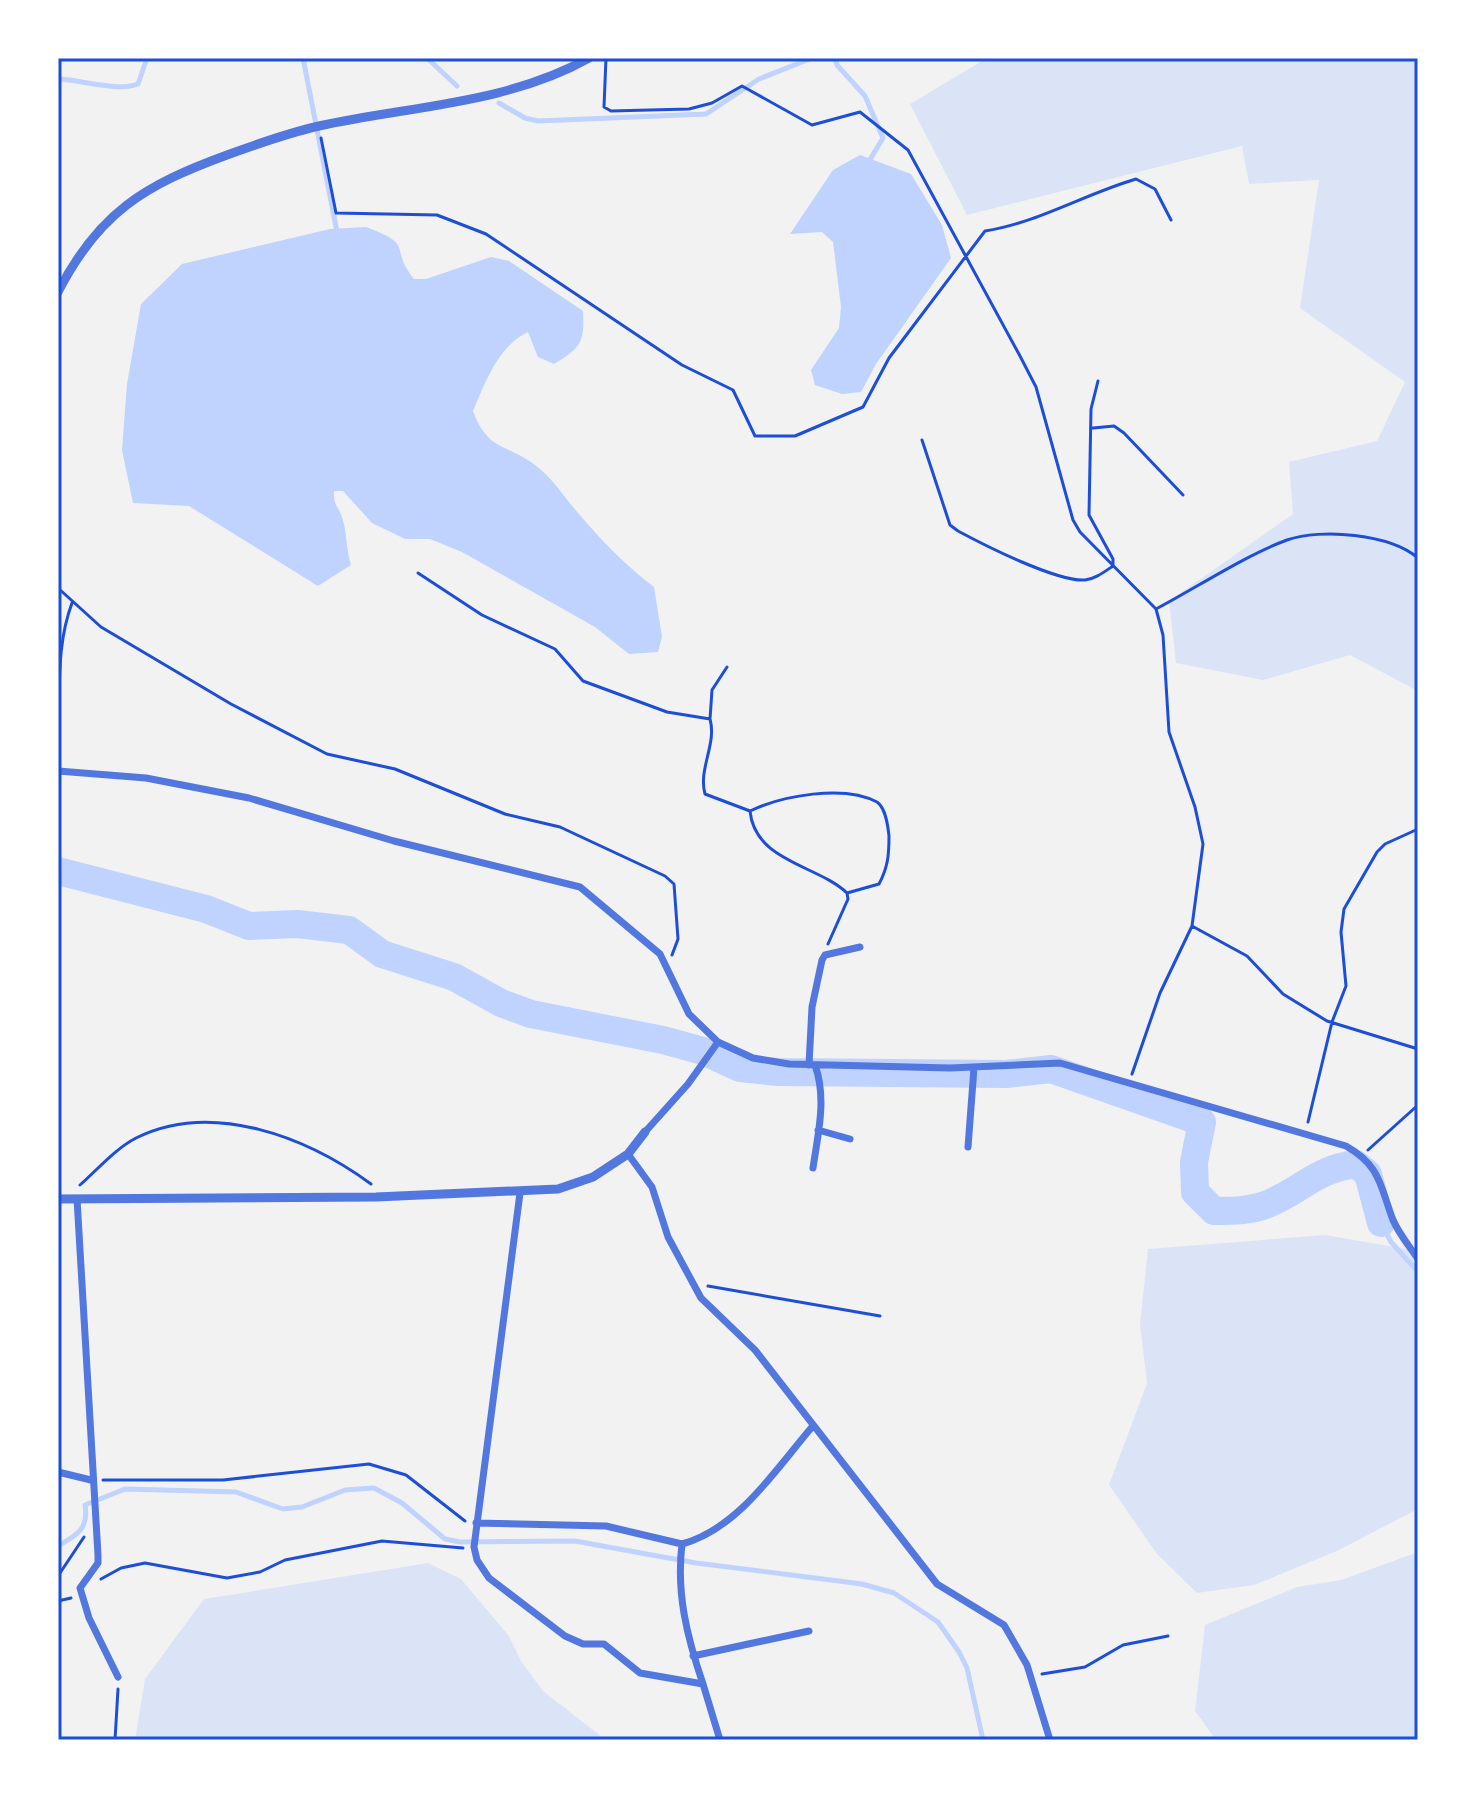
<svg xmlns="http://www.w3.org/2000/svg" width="1476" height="1798" font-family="Jost,sans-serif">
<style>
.green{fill:#dbe4f7}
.water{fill:#bfd3fe}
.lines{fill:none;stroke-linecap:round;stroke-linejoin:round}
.stream{stroke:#bfd3fe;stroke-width:5}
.river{stroke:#bfd3fe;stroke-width:28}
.path{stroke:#1d4ed8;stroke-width:3}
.minor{stroke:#5277de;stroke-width:7}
.tertiary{stroke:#5277de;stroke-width:9}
.neatline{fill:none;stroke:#1d4ed8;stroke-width:3}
</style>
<rect width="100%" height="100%" fill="#f2f2f2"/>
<path class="green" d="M987,58H1418V691L1350,655L1263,680L1176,663L1169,601L1293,514L1289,462L1377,441L1405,382L1300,308L1319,180L1249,184L1242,146L967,215L910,104Z
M1325,1235L1418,1251V1509L1337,1551L1254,1585L1197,1593L1157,1554L1109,1485L1147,1383L1140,1324L1148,1249Z
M1418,1552V1740H1216L1195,1711L1205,1625L1297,1587L1341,1580Z
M428,1563L461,1579L509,1636L521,1661L543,1691L606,1740H135L145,1679L204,1599Z"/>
<path class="water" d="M860,155L911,174L942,225L951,258L876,364L861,392L842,394L815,385L811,370L839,328L841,307L833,242L822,232L790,234L833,170Z
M366,227C417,246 388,247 414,279H426L491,257L509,261L583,311C585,343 580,348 554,364L538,357L528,332C498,346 485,383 473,411C489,455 512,443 541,470C555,482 566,499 578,513C602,541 625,565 654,587L662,637L658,652L629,654L595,627L462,552L430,539H405L372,523L343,491H334C333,504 338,506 342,517C347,532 346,549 351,565L318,586L189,506L133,503L122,450L127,384L141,304L182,264L330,229Z"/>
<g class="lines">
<path class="stream" d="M303,58L337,232
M427,58L457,86
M835,58L837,65L865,96L883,138L868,163
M58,79C83,80 117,92 138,84L147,58
M499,103L525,118L538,121L706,114L759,79L812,58
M1381,1223L1391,1242L1418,1272
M58,1546C77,1535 89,1529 85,1505L125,1489L236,1492L283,1509L302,1507L345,1490L374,1488L402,1503L445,1539L460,1542L575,1541L696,1563L862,1584L894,1593L938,1622L959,1652L967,1668L983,1740"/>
<path class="river" d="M58,871L206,909L249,926L297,924L349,930L382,954L454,977L501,1003L531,1014L663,1040L703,1051L740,1068L778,1072L1006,1074L1051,1069L1202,1122L1194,1162L1195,1192L1214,1211C1232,1211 1253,1211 1270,1203C1304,1188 1317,1169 1356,1164L1368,1174L1381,1223"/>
<path class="path" d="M606,58L604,107L611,111L689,109L712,103L742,86L812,125L860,112L908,150L1020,356L1036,387L1073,520L1080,532L1156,609L1163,635L1169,732L1195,807L1203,844L1192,926L1160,993L1132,1074
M321,138L336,213L437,215L486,234L682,365L733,390L755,436H795L863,407L889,358L985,231C1037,223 1085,194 1136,179L1155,189L1171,220
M1093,428L1114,426L1124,433L1183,495
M922,440L950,525L958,531C984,545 1057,582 1085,580C1095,579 1104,572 1113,566V559L1089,515L1091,409L1098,381
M418,573L482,615L555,649L583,681L667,712L710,719C717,744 698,769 705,794L750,811C755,862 818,865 847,893L848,899L828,944
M58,588L101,627L231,704L327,754L395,769L505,814L560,827L665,876L674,884L678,939L672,955
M1156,609C1196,588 1246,555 1287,540C1321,528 1390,534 1418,558
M710,719L712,690L727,667
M58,727C60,685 57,643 72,603
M750,811C781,796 844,784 877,802C886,808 888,827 889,836C889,855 888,867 879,884L847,893
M1192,926L1247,956L1283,994L1327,1021L1418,1049
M1308,1122L1332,1022L1346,986L1341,932L1344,909L1377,852L1385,844L1418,829
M1368,1150L1418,1105
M80,1185C98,1169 115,1149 136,1138C212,1100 307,1137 371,1184
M708,1286L880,1316
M103,1480H223L369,1464L406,1475L465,1521
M58,1576L84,1537
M101,1579L121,1568L145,1563L227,1578L260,1572L285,1560L382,1541L463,1548
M58,1601L71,1598
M1042,1674L1085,1667L1123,1645L1168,1636
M115,1740L118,1689"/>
<path class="minor" d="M58,771L146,778L249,798L394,841L580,887L660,954L689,1014L718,1042L753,1058L789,1064L950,1068L1060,1063L1346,1146C1381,1166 1380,1186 1393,1220C1399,1234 1410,1247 1418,1259
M809,1065L812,1007L822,960L825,955L860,947
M818,1130L850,1139
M645,1132L688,1084L718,1042
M968,1147L974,1068
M628,1154L652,1187L668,1237L701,1298L755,1350L937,1584L1004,1625L1027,1665L1050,1740
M813,1168C818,1133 827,1099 815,1065
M520,1193L474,1547L477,1560L489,1578L565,1636L583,1644H604L640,1673L703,1684L720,1740
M77,1199L98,1555V1563L80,1588L89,1618L118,1677
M58,1472L91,1480
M476,1523L606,1526L682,1544C738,1529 776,1469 812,1427
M682,1544C676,1593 687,1637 703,1684
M693,1656L809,1631"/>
<path class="tertiary" d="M58,292C99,212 145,185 227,155C257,144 288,133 319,126C409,106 507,104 589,58
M58,1199L376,1197L558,1189L593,1177L628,1154L645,1132"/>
</g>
<rect width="1476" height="1798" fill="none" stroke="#ffffff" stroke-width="120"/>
<rect x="60" y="60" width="1356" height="1678" class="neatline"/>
</svg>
